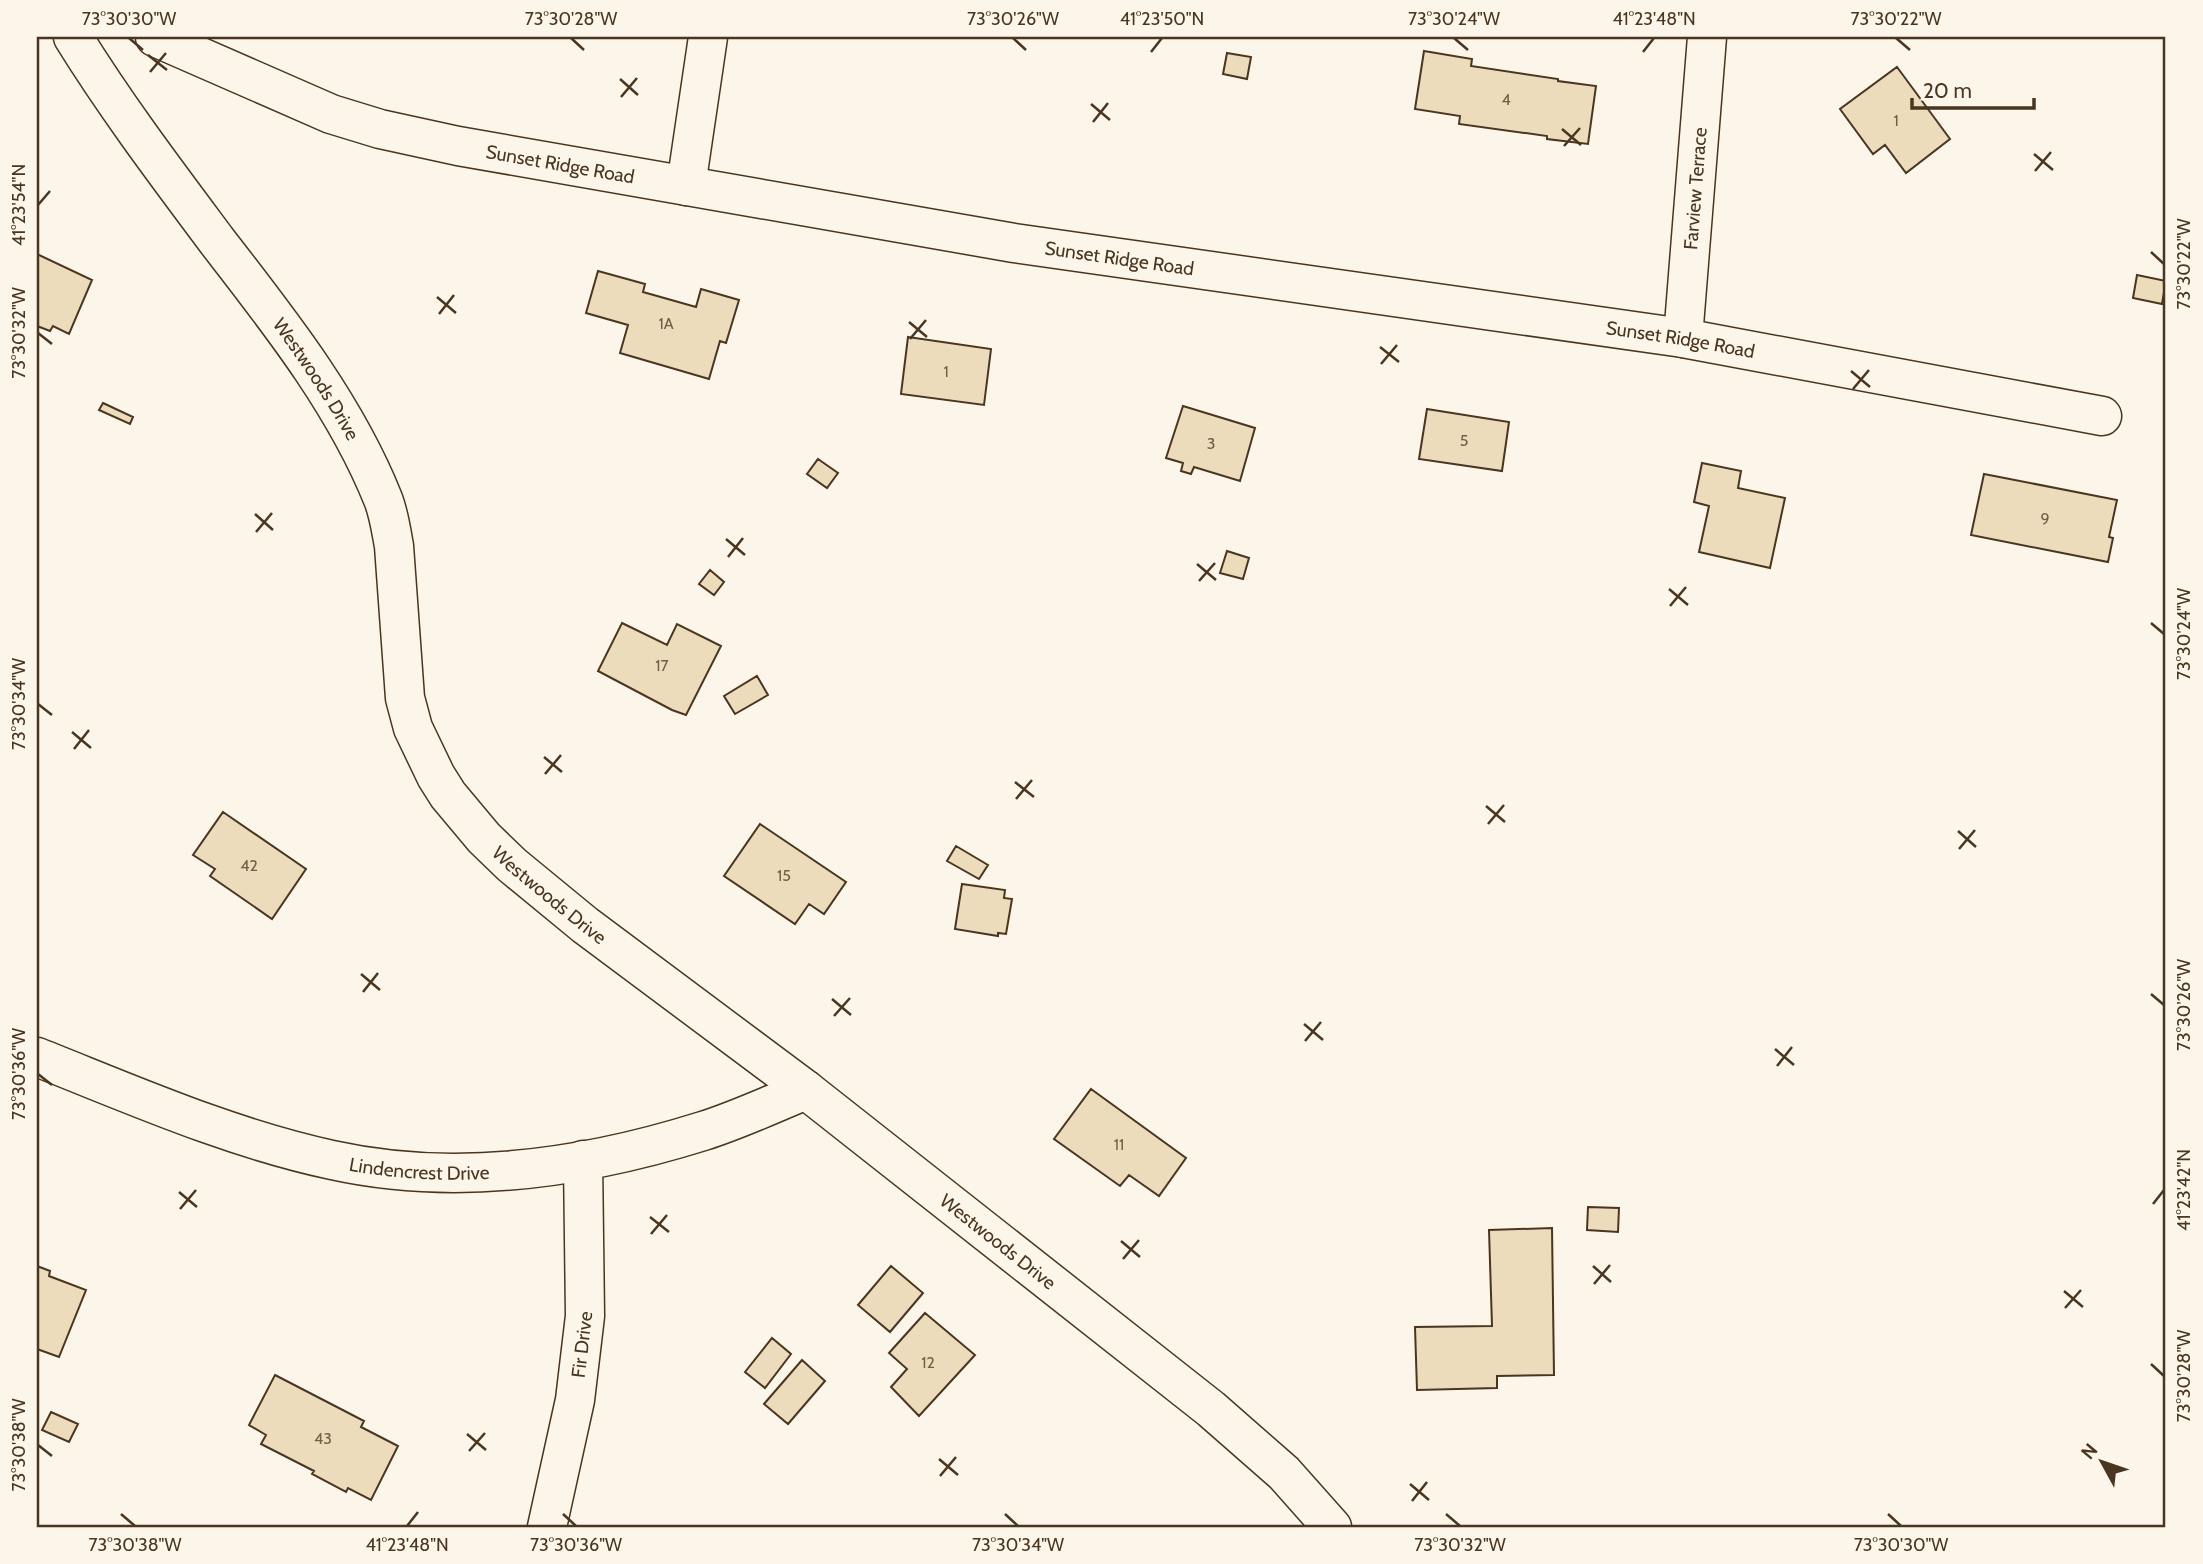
<svg xmlns="http://www.w3.org/2000/svg" width="2203" height="1564" font-family="Cabin,sans-serif">
<style>
.building{fill:#ecdcbc;stroke:#4a3520;stroke-width:2}
.lines{fill:none;stroke-linecap:round;stroke-linejoin:round}
.minor-casing{stroke:#4a3520;stroke-width:41}
.minor{stroke:#fbf6e9;stroke-width:38}
.ticks{fill:none;stroke:#4a3520;stroke-width:2.5}
.labels{text-anchor:middle;stroke-width:5;stroke-linejoin:round;paint-order:stroke}
.number-label{font-size:16px;fill:#725f47}
.street-label{font-size:19px;fill:#4a3520;stroke:#fbf6e9}
.neatline{fill:none;stroke:#4a3520;stroke-width:2.5}
.ticks-label{font-size:18px;text-anchor:middle;fill:#4a3520}
</style>
<rect width="100%" height="100%" fill="#fbf6e9"/>
<path class="building" d="M1424,51L1472,59L1471,66L1558,79V81L1596,86L1588,144L1547,139V136L1459,124L1460,116L1415,109Z
M1227,53L1251,57L1247,79L1223,74Z
M1897,67L1950,139L1906,173L1885,145L1873,154L1840,109Z
M37,254L92,280L69,334L53,326L50,331L37,326Z
M598,271L645,284L643,292L696,307L701,289L739,300L726,343L720,341L709,379L620,353L628,325L586,313Z
M2137,275L2166,281L2162,304L2133,298Z
M908,337L991,349L984,405L901,394Z
M103,403L133,417L130,424L99,410Z
M1183,406L1255,428L1240,481L1194,467L1191,474L1181,471L1183,463L1166,458Z
M1427,409L1509,422L1502,471L1419,459Z
M818,459L838,473L827,488L807,474Z
M1702,463L1741,471L1738,488L1785,498L1770,568L1699,552L1709,506L1694,502Z
M1984,474L2117,500L2109,537L2113,538L2108,562L1971,535Z
M1227,551L1249,558L1243,579L1220,573Z
M710,570L724,582L714,595L699,584Z
M622,623L667,645L677,624L721,646L686,715L672,710L598,671Z
M757,676L768,695L735,714L724,696Z
M223,812L306,869L272,919L210,876L215,869L193,855Z
M760,824L846,882L824,914L809,904L795,924L724,876Z
M956,846L988,865L979,879L947,861Z
M962,884L1005,890L1004,898L1012,899L1006,934L998,933V936L955,929Z
M1091,1089L1186,1158L1159,1196L1129,1175L1120,1186L1054,1139Z
M1588,1207L1619,1208L1618,1232L1587,1230Z
M1552,1228L1554,1375L1497,1376V1388L1417,1390L1415,1327L1492,1326L1489,1230Z
M37,1266L50,1271L49,1276L86,1290L59,1357L37,1349Z
M891,1266L923,1293L890,1332L858,1305Z
M925,1313L975,1355L919,1416L891,1387L907,1369L889,1353Z
M772,1338L791,1354L765,1388L745,1372Z
M802,1360L825,1381L788,1424L764,1404Z
M275,1375L364,1421L361,1427L398,1446L371,1500L348,1488L346,1492L312,1474L314,1471L261,1444L266,1435L249,1425Z
M51,1412L78,1424L69,1442L42,1430Z"/>
<g class="lines">
<g class="minor-casing">
<g id="minor">
<path id="s1" d="M73,37C117,108 167,174 217,241C279,321 345,404 383,499C389,514 391,530 394,546L405,698L413,728L436,776L448,795L484,838L512,865L585,925L806,1090L1211,1409L1284,1473L1332,1527"/>
<path id="s2" d="M155,37L331,114L380,129L458,146L1014,243L1683,338L2102,416"/>
<path d="M686,186L708,37"/>
<path id="s3" d="M1683,338L1707,37"/>
<path id="s4" d="M37,1057C133,1095 230,1138 332,1160C454,1187 585,1168 703,1131C738,1120 772,1104 806,1090"/>
<path id="s5" d="M547,1527L575,1400L585,1316L583,1160"/>
</g>
</g>
<use href="#minor" class="minor"/>
</g>
<path class="ticks" d="M129,38L143,50M571,38L584,50M1013,38L1026,50M1454,38L1468,50M1896,38L1910,50M1151,52L1162,38M1643,52L1654,38M148,55L167,70M150,72L166,53M620,79L638,95M621,97L637,78M1091,104L1110,120M1093,122L1108,103M1562,129L1581,145M1564,146L1580,128M2034,154L2053,170M2035,171L2051,152M38,205L50,191M2151,252L2164,264M437,297L456,313M439,314L454,295M909,322L927,337M38,333L52,344M910,339L926,320M1380,347L1399,362M1381,364L1397,345M1851,371L1870,387M1853,389L1869,370M255,514L273,530M256,532L272,513M726,539L745,555M728,557L743,538M1197,564L1216,580M1199,581L1215,563M1669,589L1688,605M1670,606L1686,587M2151,623L2164,634M38,704L52,715M72,732L91,748M74,749L89,730M544,757L562,772M545,774L561,755M1015,782L1034,797M1016,799L1032,780M1486,806L1505,822M1488,824L1504,805M1958,831L1976,847M1959,849L1975,830M361,974L380,990M363,992L378,973M2151,994L2164,1005M832,999L851,1015M834,1016L850,998M1304,1024L1323,1040M1305,1041L1321,1022M1775,1049L1794,1065M1777,1066L1792,1047M38,1074L52,1085M179,1192L197,1207M2153,1204L2164,1190M180,1209L196,1190M650,1217L669,1232M651,1234L667,1215M1121,1241L1140,1257M1123,1259L1139,1240M1593,1266L1611,1282M1594,1284L1610,1265M2064,1291L2083,1307M2065,1308L2081,1290M2151,1364L2164,1376M467,1434L486,1450M38,1445L52,1456M469,1451L485,1433M939,1459L958,1475M940,1476L956,1457M1410,1484L1429,1500M1412,1501L1427,1482M121,1514L135,1526M563,1514L576,1526M1005,1514L1018,1526M1446,1514L1460,1526M1888,1514L1901,1526M407,1526L418,1512"/>
<g class="labels">
<g class="number-label">
<text x="1506" y="105">4</text>
<text x="1896" y="126">1</text>
<text x="666" y="329">1A</text>
<text x="946" y="377">1</text>
<text x="1464" y="446">5</text>
<text x="1211" y="449">3</text>
<text x="2045" y="524">9</text>
<text x="662" y="671">17</text>
<text x="249" y="871">42</text>
<text x="784" y="881">15</text>
<text x="1119" y="1150">11</text>
<text x="928" y="1368">12</text>
<text x="323" y="1444">43</text>
</g>
<g class="street-label">
<text dy="7" stroke="none"><textPath href="#s2" startOffset="427">Sunset Ridge Road</textPath></text>
<text dy="7" stroke="none"><textPath href="#s3" startOffset="150">Farview Terrace</textPath></text>
<text dy="7" stroke="none"><textPath href="#s2" startOffset="994">Sunset Ridge Road</textPath></text>
<text dy="7" stroke="none"><textPath href="#s2" startOffset="1561">Sunset Ridge Road</textPath></text>
<text dy="7" stroke="none"><textPath href="#s1" startOffset="420">Westwoods Drive</textPath></text>
<text dy="7" stroke="none"><textPath href="#s1" startOffset="1008">Westwoods Drive</textPath></text>
<text dy="7" stroke="none"><textPath href="#s4" startOffset="401">Lindencrest Drive</textPath></text>
<text dy="7" stroke="none"><textPath href="#s1" startOffset="1575">Westwoods Drive</textPath></text>
<text dy="7" stroke="none"><textPath href="#s5" startOffset="186">Fir Drive</textPath></text>
</g>
</g>
<rect width="2203" height="1564" fill="none" stroke="#fbf6e9" stroke-width="77"/>
<g transform="translate(2102 1462) rotate(310)" stroke="#fbf6e9" stroke-width="5" paint-order="stroke">
<path d="M0-5L12 26L0 18L-12 26Z" fill="#4a3520"/>
<text y="-10" font-size="19" font-weight="bold" text-anchor="middle" fill="#4a3520">N</text>
</g>
<path d="M1912 98v10h122v-10" fill="none" stroke="#4a3520" stroke-width="3.5"/>
<text x="1923" y="98" font-size="21" fill="#4a3520" stroke="#fbf6e9" stroke-width="5" paint-order="stroke">20 m</text>
<rect x="38" y="38" width="2126" height="1488" class="neatline"/>
<g class="ticks-label">
<text x="129" y="25">73°30'30"W</text>
<text x="571" y="25">73°30'28"W</text>
<text x="1013" y="25">73°30'26"W</text>
<text x="1162" y="25">41°23'50"N</text>
<text x="1454" y="25">73°30'24"W</text>
<text x="1654" y="25">41°23'48"N</text>
<text x="1896" y="25">73°30'22"W</text>
<text transform="translate(19 205) rotate(-90)" y="6">41°23'54"N</text>
<text transform="translate(2184 264) rotate(-90)" y="6">73°30'22"W</text>
<text transform="translate(19 333) rotate(-90)" y="6">73°30'32"W</text>
<text transform="translate(2184 634) rotate(-90)" y="6">73°30'24"W</text>
<text transform="translate(19 704) rotate(-90)" y="6">73°30'34"W</text>
<text transform="translate(2184 1005) rotate(-90)" y="6">73°30'26"W</text>
<text transform="translate(19 1074) rotate(-90)" y="6">73°30'36"W</text>
<text transform="translate(2184 1190) rotate(-90)" y="6">41°23'42"N</text>
<text transform="translate(2184 1376) rotate(-90)" y="6">73°30'28"W</text>
<text transform="translate(19 1445) rotate(-90)" y="6">73°30'38"W</text>
<text x="135" y="1551">73°30'38"W</text>
<text x="407" y="1551">41°23'48"N</text>
<text x="576" y="1551">73°30'36"W</text>
<text x="1018" y="1551">73°30'34"W</text>
<text x="1460" y="1551">73°30'32"W</text>
<text x="1901" y="1551">73°30'30"W</text>
</g>
</svg>
